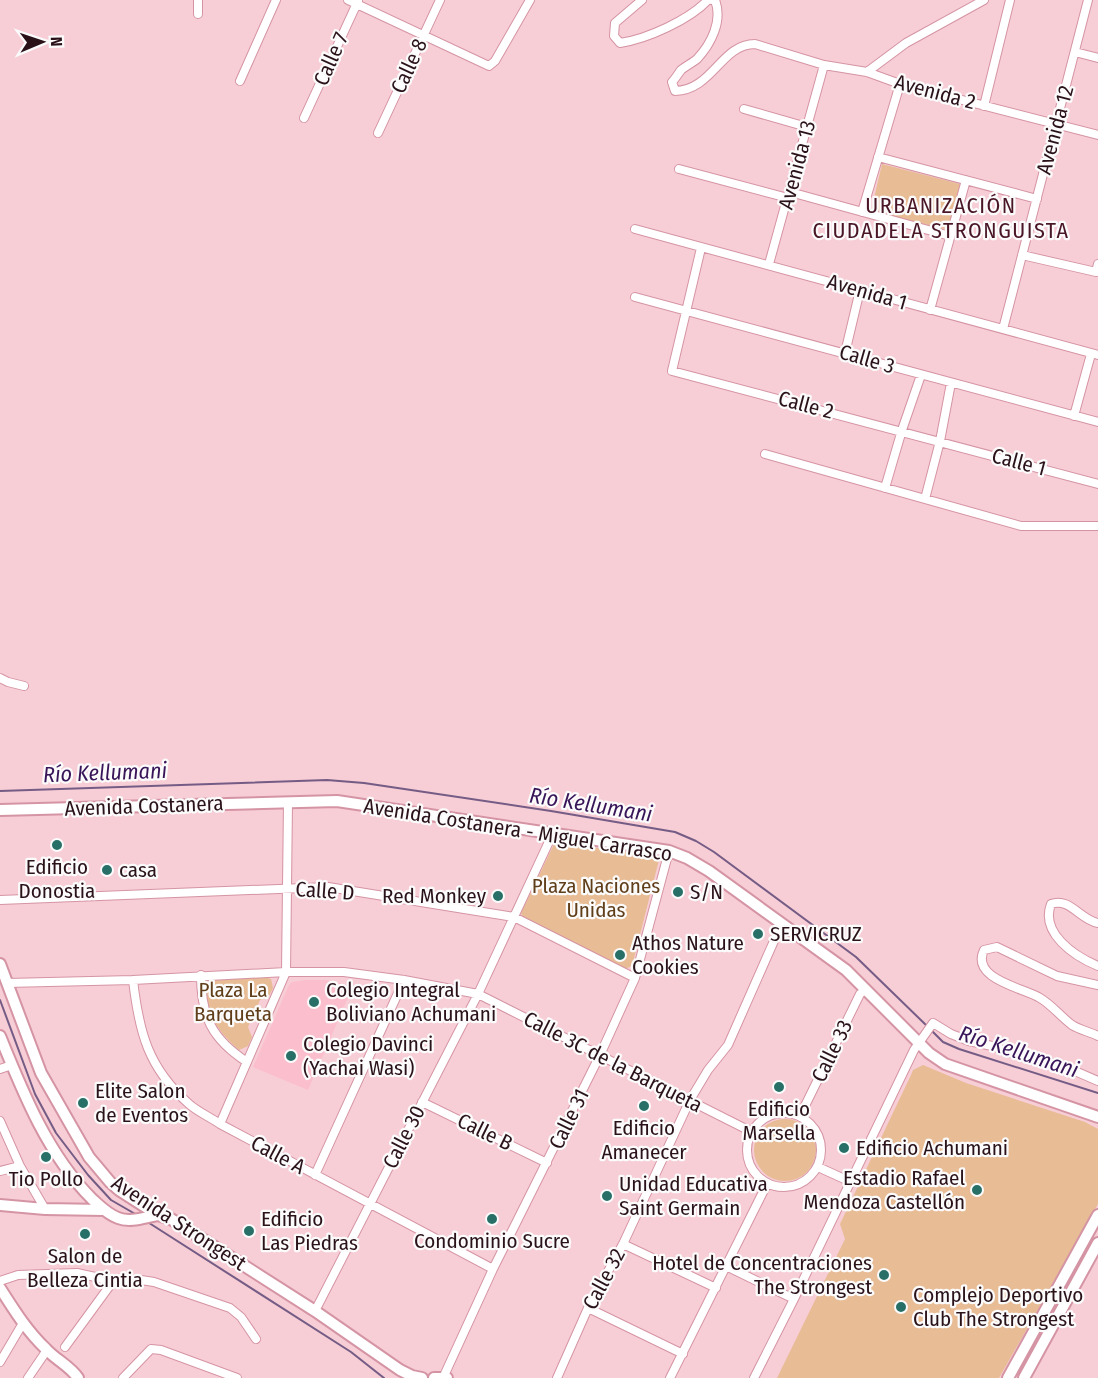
<svg xmlns="http://www.w3.org/2000/svg" width="1098" height="1378" font-family="'Fira Sans Condensed',sans-serif">
<style>
.built{fill:#fbbecc}
.green{fill:#e8bc95}
.lines{fill:none;stroke-linecap:round;stroke-linejoin:round}
.stream{stroke:#745c85;stroke-width:2}
.street-casing{stroke:#d594a4;stroke-width:10}
.secondary-casing{stroke:#d594a4;stroke-width:14}
.street{stroke:#fff;stroke-width:8}
.secondary{stroke:#fff;stroke-width:10}
.poi-dot{fill:#287067;stroke:#fbfbfb;stroke-width:2}
.labels{text-anchor:middle;stroke-width:4.5;stroke-linejoin:round;paint-order:stroke}
.street-label{font-size:21px;fill:#2a1219;stroke:#fbfbfb}
.poi-label{font-size:21px;fill:#2a1219;stroke:#fbfbfb;text-anchor:start}
.park-label{font-size:21px;fill:#613e1a;stroke:#fbfbfb}
.neighbourhood-label{font-size:22px;letter-spacing:1.5px;fill:#4a1626;stroke:#fbfbfb}
.water-label{font-size:22px;font-style:italic;fill:#381458;stroke:#fbfbfb}
</style>
<rect width="100%" height="100%" fill="#f7cdd6"/>
<path class="built" d="M306,980H326L353,986L308,1090L253,1067L289,985L292,982Z"/>
<path class="green" d="M882,164L960,184L949,230L871,211Z
M558,842L657,857L659,860L632,966L625,969L523,917L521,913L554,844Z
M265,977L271,979L273,988L268,998L260,1000L248,1027L252,1037L248,1046L239,1050C219,1033 204,1013 207,985L215,978Z
M923,1065L966,1083L1085,1122L1098,1129V1204L999,1378H777L845,1239L840,1224L911,1075L913,1070Z
M754 1150a31 31 0 1 1 62 0a31 31 0 1 1-62 0Z"/>
<g class="lines">
<path class="stream" d="M0,791L327,780L364,783L551,811L675,832L696,841L714,852L856,957L927,1026
M0,1000L35,1094L56,1133L88,1175L111,1200L137,1215
M931,1030L943,1042L959,1049L1098,1093
M146,1221L351,1352L384,1378"/>
<g class="street-casing">
<path id="street" d="M198,0V14
M348,0L489,66L495,61L530,0
M642,0L615,23L614,36L620,43C647,39 689,20 708,0
M712,0H715C723,21 711,44 697,59C692,63 686,66 681,70C678,74 675,79 672,82L675,91C713,90 721,44 755,44L824,65L867,72L900,84L1098,135
M1075,52L1098,58
M867,72L906,43L984,0
M240,81L276,0
M984,106L1010,0
M744,109L807,127
M304,118L358,1
M378,133L440,0
M878,157L1037,199
M679,169L788,198
M790,192L950,236
M862,212L900,84
M635,229L1098,355
M701,248L672,371L1098,484
M1022,255L1096,272L1098,264
M769,264L824,65
M635,297L1098,422
M930,310L966,180
M1003,329L1088,0
M845,353L860,290
M1074,416L1091,354
M765,454L1021,526H1098
M885,488L902,430L921,375
M925,499L940,441L951,383
M0,678L8,682L24,686
M0,900L328,887L514,917L635,978
M1098,923C1080,920 1070,897 1051,904C1040,933 1074,956 1098,966
M201,975C201,1017 212,1039 247,1062
M133,980C139,1032 148,1068 189,1104C198,1112 210,1117 220,1124L493,1269
M7,983L133,980L286,972H344L404,980L478,994L752,1132
M1098,985L1057,976L997,947L984,950C970,979 1024,988 1040,998C1052,1005 1061,1017 1072,1025C1080,1030 1090,1032 1098,1036
M0,1069L12,1065
M422,1102L547,1163
M747 1150a37 37 0 1 1 74 0a37 37 0 1 1-74 0Z
M800,1116L860,994L866,989
M0,1121L20,1166L45,1209
M220,1124L286,972L288,802
M818,1167L851,1182
M0,1171L20,1166
M315,1175L404,980
M623,1244L716,1288
M726,1266L794,1299
M0,1281L18,1275L77,1273L100,1278L111,1284L141,1280L154,1282L230,1308L241,1317L256,1339
M588,1308L683,1354
M315,1311L478,994L553,833
M65,1347L111,1284
M0,1362L23,1323
M28,1378L47,1350
M123,1378L151,1349L161,1350L237,1378
M443,1378L493,1269L600,1055L635,978L669,851
M557,1378L588,1308L623,1244L690,1100L708,1070L728,1045L781,925
M670,1378L767,1184
M754,1378L794,1299L914,1050L933,1023L951,1034L969,1041L992,1046L1031,1060L1061,1065L1098,1081"/>
</g>
<g class="secondary-casing">
<path id="secondary" d="M0,810L337,801L669,851L687,858L709,871L846,970L929,1053L945,1064L1098,1117
M0,964L41,1073L89,1157L110,1182L119,1190L158,1215L171,1219L315,1311L400,1370L412,1376L422,1378
M0,1036C23,1093 48,1155 92,1199C100,1206 107,1214 118,1218C131,1223 145,1217 158,1215
M0,1205L45,1209L104,1210
M0,1288C14,1310 27,1331 46,1349C56,1360 70,1366 78,1378
M434,1378H447
M1008,1378L1098,1215
M1024,1378L1098,1243"/>
</g>
<use href="#street" class="street"/>
<use href="#secondary" class="secondary"/>
</g>
<g class="poi-dot">
<circle cx="57" cy="845" r="6"/>
<circle cx="107" cy="870" r="6"/>
<circle cx="678" cy="892" r="6"/>
<circle cx="498" cy="896" r="6"/>
<circle cx="758" cy="934" r="6"/>
<circle cx="620" cy="955" r="6"/>
<circle cx="314" cy="1002" r="6"/>
<circle cx="291" cy="1056" r="6"/>
<circle cx="779" cy="1087" r="6"/>
<circle cx="83" cy="1103" r="6"/>
<circle cx="644" cy="1106" r="6"/>
<circle cx="844" cy="1148" r="6"/>
<circle cx="46" cy="1157" r="6"/>
<circle cx="977" cy="1190" r="6"/>
<circle cx="607" cy="1196" r="6"/>
<circle cx="492" cy="1219" r="6"/>
<circle cx="249" cy="1231" r="6"/>
<circle cx="85" cy="1234" r="6"/>
<circle cx="884" cy="1275" r="6"/>
<circle cx="901" cy="1307" r="6"/>
</g>
<g class="labels">
<g class="street-label">
<text transform="translate(331 59) rotate(-66)" y="7">Calle 7</text>
<text transform="translate(409 66) rotate(-65)" y="7">Calle 8</text>
<text transform="translate(935 92) rotate(15)" y="7">Avenida 2</text>
<text transform="translate(1055 130) rotate(-75)" y="7">Avenida 12</text>
<text transform="translate(797 165) rotate(-75)" y="7">Avenida 13</text>
<text transform="translate(867 292) rotate(16)" y="7">Avenida 1</text>
<text transform="translate(867 359) rotate(16)" y="7">Calle 3</text>
<text transform="translate(806 405) rotate(15)" y="7">Calle 2</text>
<text transform="translate(1019 462) rotate(15)" y="7">Calle 1</text>
<text transform="translate(144 806) rotate(-2)" y="7">Avenida Costanera</text>
<text transform="translate(518 830) rotate(9)" y="7">Avenida Costanera - Miguel Carrasco</text>
<text transform="translate(325 891) rotate(4)" y="7">Calle D</text>
<text transform="translate(832 1051) rotate(-64)" y="7">Calle 33</text>
<text transform="translate(613 1062) rotate(27)" y="7">Calle 3C de la Barqueta</text>
<text transform="translate(569 1119) rotate(-64)" y="7">Calle 31</text>
<text transform="translate(485 1132) rotate(26)" y="7">Calle B</text>
<text transform="translate(404 1137) rotate(-63)" y="7">Calle 30</text>
<text transform="translate(278 1155) rotate(28)" y="7">Calle A</text>
<text transform="translate(179 1223) rotate(33)" y="7">Avenida Strongest</text>
<text transform="translate(604 1279) rotate(-62)" y="7">Calle 32</text>
</g>
<g class="poi-label">
<text x="57" y="874" text-anchor="middle">Edificio<tspan x="57" dy="24">Donostia</tspan></text>
<text x="119" y="877">casa</text>
<text x="690" y="899">S/N</text>
<text x="486" y="903" text-anchor="end">Red Monkey</text>
<text x="770" y="941">SERVICRUZ</text>
<text x="632" y="950">Athos Nature<tspan x="632" dy="24">Cookies</tspan></text>
<text x="326" y="997">Colegio Integral<tspan x="326" dy="24">Boliviano Achumani</tspan></text>
<text x="303" y="1051">Colegio Davinci<tspan x="303" dy="24">(Yachai Wasi)</tspan></text>
<text x="95" y="1098">Elite Salon<tspan x="95" dy="24">de Eventos</tspan></text>
<text x="779" y="1116" text-anchor="middle">Edificio<tspan x="779" dy="24">Marsella</tspan></text>
<text x="644" y="1135" text-anchor="middle">Edificio<tspan x="644" dy="24">Amanecer</tspan></text>
<text x="856" y="1155">Edificio Achumani</text>
<text x="965" y="1185" text-anchor="end">Estadio Rafael<tspan x="965" dy="24">Mendoza Castellón</tspan></text>
<text x="46" y="1186" text-anchor="middle">Tio Pollo</text>
<text x="619" y="1191">Unidad Educativa<tspan x="619" dy="24">Saint Germain</tspan></text>
<text x="261" y="1226">Edificio<tspan x="261" dy="24">Las Piedras</tspan></text>
<text x="492" y="1248" text-anchor="middle">Condominio Sucre</text>
<text x="85" y="1263" text-anchor="middle">Salon de<tspan x="85" dy="24">Belleza Cintia</tspan></text>
<text x="872" y="1270" text-anchor="end">Hotel de Concentraciones<tspan x="872" dy="24">The Strongest</tspan></text>
<text x="913" y="1302">Complejo Deportivo<tspan x="913" dy="24">Club The Strongest</tspan></text>
</g>
<g class="park-label">
<text x="596" y="893">Plaza Naciones<tspan x="596" dy="24">Unidas</tspan></text>
<text x="233" y="997">Plaza La<tspan x="233" dy="24">Barqueta</tspan></text>
</g>
<g class="neighbourhood-label">
<text x="941" y="213">URBANIZACIÓN<tspan x="941" dy="25">CIUDADELA STRONGUISTA</tspan></text>
</g>
<g class="water-label">
<text transform="translate(105 772) rotate(-2)" y="8">Río Kellumani</text>
<text transform="translate(591 804) rotate(9)" y="8">Río Kellumani</text>
<text transform="translate(1019 1051) rotate(18)" y="8">Río Kellumani</text>
</g>
</g>
<g transform="translate(42 42) rotate(88)" stroke="#fbfbfb" stroke-width="4.5" paint-order="stroke">
<path d="M0-4.5L10 22L0 15L-10 22Z" fill="#2a1219"/>
<text y="-9" font-size="16" font-weight="bold" text-anchor="middle" fill="#2a1219">N</text>
</g>
</svg>
